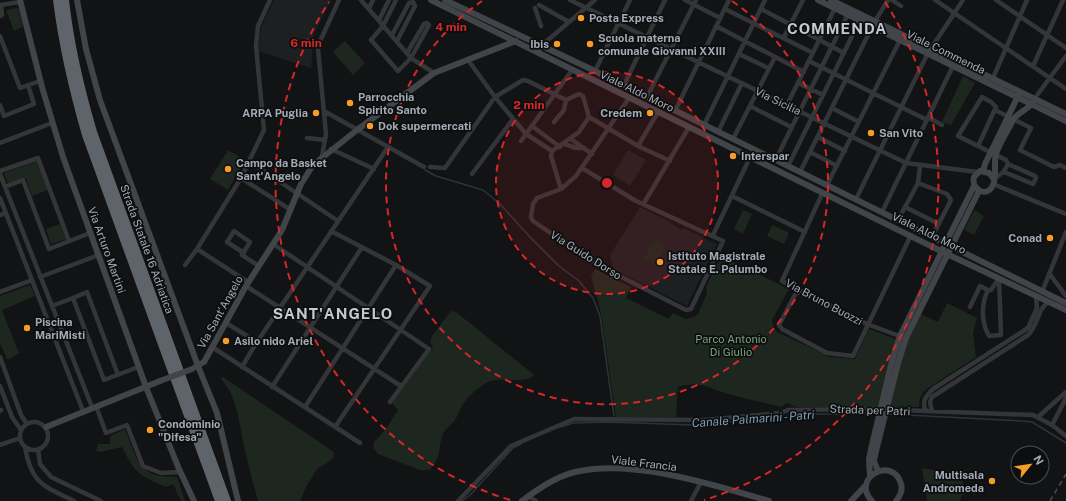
<svg xmlns="http://www.w3.org/2000/svg" width="1066" height="501" font-family="'Public Sans',sans-serif">
<style>
.built{fill:#1e1f21}
.green{fill:#1e271f}
.lines{fill:none;stroke-linecap:round;stroke-linejoin:round}
.stream{stroke:#2a353a;stroke-width:1.5}
.street{stroke:#333539;stroke-width:4.5}
.secondary{stroke:#414449;stroke-width:6}
.highway{stroke:#5f636a;stroke-width:8}
.rail{stroke:#4a4d52;stroke-width:1.5;stroke-dasharray:5 4;stroke-linecap:butt}
.secondary-bridge{stroke:#414449;stroke-width:6}
.ring{fill:none;stroke:#d62828;stroke-width:2;stroke-dasharray:7 5}
.poi-dot{fill:#f79c27;stroke:#0d0e0f;stroke-width:1.5}
.labels{text-anchor:middle;stroke-width:3.5;stroke-linejoin:round;paint-order:stroke}
.poi-label{font-size:11px;font-weight:bold;fill:#a3abb5;stroke:#0d0e0f;text-anchor:start}
.street-label{font-size:11px;fill:#a3abb5;stroke:#0d0e0f}
.park-label{font-size:11px;fill:#7ba17a;stroke:#0d0e0f}
.water-label{font-size:12px;font-style:italic;fill:#799db2;stroke:#0d0e0f}
.district-label{font-size:15px;font-weight:bold;letter-spacing:1px;fill:#c4c9d1;stroke:#0d0e0f}
.centre{fill:#d62828;stroke:#0d0e0f;stroke-width:2}
.ring-label{font-size:12px;text-anchor:middle;font-weight:bold;fill:#d62828;stroke:#0d0e0f;stroke-width:3.5;stroke-linejoin:round;paint-order:stroke}
</style>
<rect width="100%" height="100%" fill="#121314"/>
<path class="built" d="M274,0H331L314,34L311,68L258,51L261,27Z
M628,150L646,160L630,186L613,175Z
M640,207L670,222L676,227L682,230L683,228L717,244L687,306L613,269L610,255Z"/>
<path class="green" d="M17,8L19,9L23,27L14,31L6,10Z
M345,41L365,63L353,75L333,52Z
M963,76L975,83L951,125L942,122Z
M228,150L245,160L228,190L210,179Z
M37,161L48,190L32,196L26,178L8,184L4,173Z
M743,210L752,214L743,234L734,229Z
M974,210L984,216L974,235L964,230Z
M60,224L66,239L51,244L46,229Z
M772,225L789,233L784,244L767,236Z
M653,240L666,246L657,265L644,259Z
M721,256L789,289L772,320L773,327L777,332L824,354L827,357L855,359L869,329L906,343L920,314L938,322L947,303L977,318L973,333L976,357L925,390L920,398L919,407H797L787,403L781,407C765,403 748,399 732,395C710,390 703,380 678,387L676,417H616L601,313L591,276L595,269L631,287L626,298L669,319L673,313L686,319L694,317L698,314L707,293L706,287Z
M30,285L35,296L2,310L18,351L20,352L10,359H7L0,343V296Z
M451,311L456,312L534,375C524,386 497,374 484,384C477,389 466,398 462,406C459,410 458,416 455,420C452,425 446,427 443,434C437,449 443,456 429,470H420L378,454L374,449V442L386,429L398,410L392,403L433,347L430,343L432,336Z
M223,377L334,452L333,459L317,469L307,485L300,501H258C253,483 248,464 244,446C239,423 238,398 221,379Z
M125,429C133,446 135,468 155,475C162,477 170,476 177,477L185,501H181L173,484L166,487C138,474 136,475 122,447L101,452L96,451L98,444H110V436Z
M922,468L940,471L961,470L965,494L962,495L960,501H927Z"/>
<g class="lines">
<path class="stream" d="M425,170L436,176L483,190L500,204L529,236L559,266L579,281L593,298L600,316L614,416
M888,414L1022,421L1032,422L1066,443
M561,427L573,423L607,422L694,425L811,414H878
M462,501L470,495L513,448L521,444"/>
<path class="street" d="M361,0L411,58L434,73
M396,0L383,26L371,40L398,71L411,58L429,25L427,23L424,24L407,53
M570,0L906,163L977,172
M685,0L720,18
M892,0L901,6
M935,0L1066,89
M996,0L1066,48
M0,5L20,2
M539,5L569,22
M369,8L373,0
M535,8L541,26
M725,9L813,53
M761,9L844,53
M0,16L2,15L1,5
M379,20L389,0
M716,26L804,72
M392,35L409,3L413,2L415,6L397,41
M0,36L20,88L40,81
M784,37L803,0
M538,53L542,45L595,0
M739,54L768,68
M468,60L495,97L526,134L552,151
M809,61L927,120
M1033,66L1063,0
M595,71L630,0
M993,78L1027,0
M798,83L823,95
M624,85L665,0
M647,97L696,0
M982,97L991,102L996,107L978,146L958,136Z
M1035,98L1066,56
M0,105L4,116L34,104L28,85
M787,105L836,6
M750,106L791,127
M832,108L859,122
M995,110L1031,128L1020,150L1054,167L1060,165L1066,168
M324,111L424,167
M675,111L729,0
M589,117L638,146L670,161
M929,118L942,125
M554,122L564,110L566,100
M704,125L765,0
M532,126L560,147
M718,132L742,83
M818,137L845,151
M307,138L325,140
M571,139L592,154
M733,139L775,57
M521,141L572,70
M0,143L52,123
M564,144L576,148H584
M638,146L658,112
M978,146L1006,160L1008,164C1004,172 1001,176 993,178
M331,149L374,169
M810,152L837,166
M322,156L326,134L318,49L321,39L339,0
M776,159L848,14
M249,161L338,221
M788,166L860,20
M430,167L445,168L495,97L523,80L528,81L566,100L579,94L583,96L589,117L579,132L552,151L551,156L561,189
M582,168L636,201L723,241L691,309L686,310L598,265L533,221L531,217L533,204L537,198L561,189L576,176L629,98
M0,171L38,158L69,241
M800,172L875,21L888,0
M1004,172L1033,184L1036,178L1035,176L1008,164
M0,174L92,407
M472,174L513,119
M241,178L291,210
M918,183L920,166
M993,184L1066,214
M827,185L900,40
M5,187L23,180L49,249L90,233
M823,192L782,281L867,324L902,337
M732,196L805,232
M0,198L83,411
M856,199L928,53L963,0
M644,203L689,127
M905,207L939,224
M882,212L953,66
M0,215L6,213
M898,220L918,183L947,194L951,200L932,237
M331,231L396,265L430,286L335,427
M713,235L754,149
M273,244L429,349L390,402
M197,249L248,282
M244,253L227,242L234,231L250,242L242,255L259,266
M185,265L197,249L241,178L264,130L256,46L258,26L270,0
M1049,273L1066,296
M40,277L99,255
M999,278L1001,335L989,336C981,322 981,304 988,290H991Z
M246,286L401,386
M798,289L779,325L782,329L827,353L853,356L911,235
M0,292L32,280
M1042,292L1066,232
M73,298L87,292L118,375
M52,306L73,298L104,380L138,367
M970,307L980,286L988,290
M226,323L257,342
M212,347L360,443
M0,357L21,415L27,424
M242,367L255,345L388,147
M0,386L12,417L21,430
M272,387L362,247
M96,406L106,433L127,425L143,466L161,473L180,472
M305,407L396,265
M0,411L1,410
M926,411C921,401 926,396 933,389L1028,328L1037,308L1036,296
M932,411L930,402L932,397L1028,335C1038,326 1038,307 1049,302
M1038,417L1066,392
M20 436a14 14 0 1 1 28 0a14 14 0 1 1-28 0Z
M1052,425L1066,398
M0,445L20,438
M25,447C31,483 43,486 74,501
M38,449L40,464L51,477L101,501
M528,496L536,501
M458,501L511,446L574,419L705,420L781,413L788,410L872,409L1033,415L1052,425L1066,436
M691,501L701,482"/>
<path class="secondary" d="M20,0L42,87L63,157L146,387L179,469L194,501
M77,0L86,49L100,100L198,366L217,413L238,501
M431,0L947,254L1066,310
M445,0L595,71L1066,303
M818,0L1066,121
M831,0L1066,114
M983,171L985,164L1019,94
M993,178L989,173L980,171L974,177C971,188 985,198 992,187C998,177 993,163 996,154C1000,142 1008,131 1013,120C1018,112 1028,110 1033,102
M892,361L900,336L974,186
M898,363L906,338L979,191
M195,367L204,362L246,286L282,230L301,184L313,165L357,130L434,73L516,41
M46,427L160,381
M876,451L874,461L878,471
M870,476L869,459L871,449
M522,501C538,489 555,477 575,472C631,458 714,485 769,501
M851,501L866,485
M872,501C850,478 893,455 901,484C903,490 900,496 896,501"/>
<path class="highway" d="M57,0C63,47 73,90 86,135L219,501
M65,0C70,46 80,88 93,132L227,501"/>
<path class="rail" d="M1050,501L1066,474"/>
<path class="secondary-bridge" d="M160,381L192,369
M871,449L892,361
M876,451L898,363"/>
</g>
<circle cx="607" cy="183" r="111" fill="#d62828" fill-opacity=".12"/>
<g class="ring">
<circle cx="607" cy="183" r="111"/>
<path d="M732 1A221 221 0 1 1 482 1"/>
<path d="M510 500A332 332 0 0 1 329 2M885 2A332 332 0 0 1 704 500"/>
</g>
<g class="poi-dot">
<circle cx="581" cy="18" r="4"/>
<circle cx="557" cy="44" r="4"/>
<circle cx="590" cy="44" r="4"/>
<circle cx="350" cy="103" r="4"/>
<circle cx="316" cy="113" r="4"/>
<circle cx="650" cy="113" r="4"/>
<circle cx="370" cy="126" r="4"/>
<circle cx="871" cy="133" r="4"/>
<circle cx="733" cy="156" r="4"/>
<circle cx="228" cy="169" r="4"/>
<circle cx="1050" cy="238" r="4"/>
<circle cx="660" cy="262" r="4"/>
<circle cx="27" cy="328" r="4"/>
<circle cx="226" cy="341" r="4"/>
<circle cx="150" cy="430" r="4"/>
<circle cx="992" cy="481" r="4"/>
</g>
<g class="labels">
<g class="poi-label">
<text x="589" y="22">Posta Express</text>
<text x="598" y="42">Scuola materna<tspan x="598" dy="13">comunale Giovanni XXIII</tspan></text>
<text x="549" y="48" text-anchor="end">Ibis</text>
<text x="358" y="101">Parrocchia<tspan x="358" dy="13">Spirito Santo</tspan></text>
<text x="308" y="117" text-anchor="end">ARPA Puglia</text>
<text x="642" y="117" text-anchor="end">Credem</text>
<text x="378" y="130">Dok supermercati</text>
<text x="879" y="137">San Vito</text>
<text x="741" y="160">Interspar</text>
<text x="236" y="167">Campo da Basket<tspan x="236" dy="13">Sant'Angelo</tspan></text>
<text x="1042" y="242" text-anchor="end">Conad</text>
<text x="668" y="260">Istituto Magistrale<tspan x="668" dy="13">Statale E. Palumbo</tspan></text>
<text x="35" y="326">Piscina<tspan x="35" dy="13">MariMisti</tspan></text>
<text x="234" y="345">Asilo nido Ariel</text>
<text x="158" y="428">Condominio<tspan x="158" dy="13">"Difesa"</tspan></text>
<text x="984" y="479" text-anchor="end">Multisala<tspan x="984" dy="13">Andromeda</tspan></text>
</g>
<g class="street-label">
<text transform="translate(946 52) rotate(26)" y="4">Viale Commenda</text>
<text transform="translate(637 91) rotate(26)" y="4">Viale Aldo Moro</text>
<text transform="translate(778 101) rotate(26)" y="4">Via Sicilia</text>
<text transform="translate(929 233) rotate(26)" y="4">Viale Aldo Moro</text>
<text transform="translate(147 249) rotate(70)" y="4">Strada Statale 16 Adriatica</text>
<text transform="translate(107 250) rotate(70)" y="4">Via Arturo Martini</text>
<text transform="translate(586 255) rotate(32)" y="4">Via Guido Dorso</text>
<text transform="translate(824 302) rotate(28)" y="4">Via Bruno Buozzi</text>
<text transform="translate(220 312) rotate(-61)" y="4">Via Sant'Angelo</text>
<text transform="translate(870 410) rotate(2)" y="4">Strada per Patri</text>
<text transform="translate(644 463) rotate(7)" y="4">Viale Francia</text>
</g>
<g class="park-label">
<text x="731" y="343">Parco Antonio<tspan x="731" dy="13">Di Giulio</tspan></text>
</g>
<g class="water-label">
<text transform="translate(753 419) rotate(-4)" y="4">Canale Palmarini - Patri</text>
</g>
<g class="district-label">
<text x="837" y="34">COMMENDA</text>
<text x="333" y="319">SANT'ANGELO</text>
</g>
</g>
<circle cx="607" cy="183" r="6" class="centre"/>
<g class="ring-label">
<text x="451" y="31">4 min</text>
<text x="306" y="47">6 min</text>
<text x="529" y="109">2 min</text>
</g>
<g transform="translate(1030 465) rotate(60)"><circle r="19" fill="#0d0e0f" stroke="#494d51"/>
<path d="M0-3L7 15L0 10L-7 15Z" fill="#f79c27"/>
<text y="-6" font-size="11" font-weight="bold" text-anchor="middle" fill="#a3abb5">N</text>
</g>
</svg>
